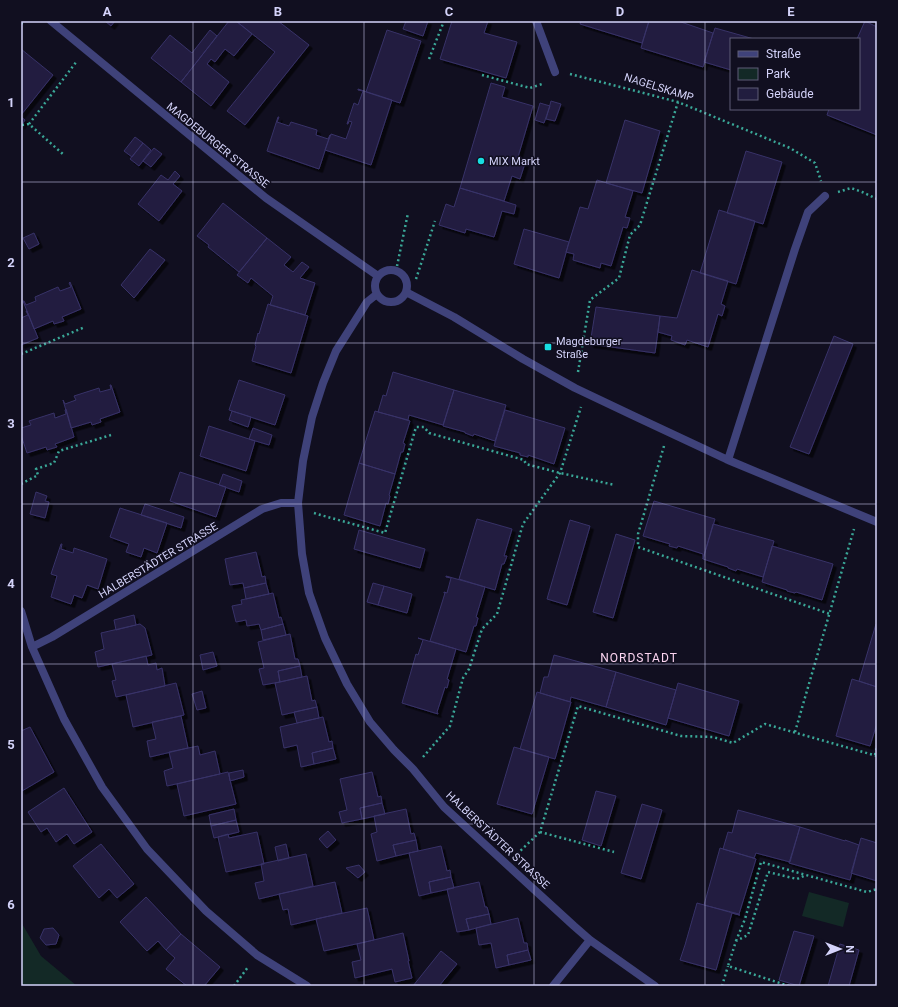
<svg xmlns="http://www.w3.org/2000/svg" width="898" height="1007" font-family="Roboto,sans-serif">
<style>
.green{fill:#132926}
.building{fill:#211d3f;stroke:#383268;filter:url(#shadow)}
.lines{fill:none;stroke-linecap:round;stroke-linejoin:round}
.path{stroke:#3aa797;stroke-width:2.5;stroke-dasharray:2 3;stroke-linecap:butt}
.lane{stroke:#3f427a;stroke-width:8}
.street{stroke:#3f427a;stroke-width:8}
.grid{fill:none;stroke:#d4d3fa;stroke-width:1;stroke-opacity:0.55}
.poi-dot{fill:#17dee2;stroke:#110f20;stroke-width:1.5}
.labels{text-anchor:middle;stroke-width:3;stroke-linejoin:round;paint-order:stroke}
.street-label{font-size:11px;fill:#d4d3fa;stroke:#110f20}
.poi-label{font-size:11px;fill:#d4d3fa;stroke:#110f20;text-anchor:start}
.neighbourhood-label{font-size:12px;letter-spacing:1px;fill:#fbd4f0;stroke:#110f20}
.neatline{fill:none;stroke:#d4d3fa;stroke-width:1.5}
.grid-label{font-size:13px;text-anchor:middle;font-weight:bold;fill:#d4d3fa}
</style>
<defs>
<filter id="shadow"><feDropShadow dx="3.5" dy="3.5" stdDeviation="0" flood-color="#0009"/></filter>
</defs>
<rect width="100%" height="100%" fill="#110f20"/>
<path class="green" d="M809,892L849,903L843,927L802,916Z
M21,922L41,956L77,986H21Z"/>
<path class="building" d="M105,21H115L111,26Z
M229,21H236L252,34L234,56L225,49L215,62L211,59L207,64L229,82L211,106L181,82Z
M236,21H278L309,45L245,125L227,111L275,52Z
M406,21H428L423,36L403,29Z
M452,21H488L484,33L517,42L506,78L440,59Z
M581,21H649L642,43L580,24Z
M649,21H678L713,33L703,67L641,48Z
M865,21L877,27V135L827,115L829,109H859V39H857Z
M715,28L754,39H731V70L704,62Z
M210,30L217,36L181,82L151,58L170,35L192,53Z
M387,30L421,41L400,103L366,92Z
M21,49L53,75L21,115Z
M491,83L505,87L502,97L533,106L518,157L526,160L520,179L512,176L504,201L460,188Z
M358,89L392,100L371,165L325,150L331,134L346,139L352,122L349,121L348,124H347L354,103L358,105L363,91L358,90Z
M551,101L561,104L555,121L546,119Z
M540,103L550,106L544,123L535,120Z
M21,117L25,120L21,126Z
M278,117H279L277,122L289,126L291,122L317,130L316,135L328,139L330,135L319,169L267,151Z
M625,120L660,131L642,193L606,183Z
M135,137L143,143L132,157L124,151Z
M143,143L151,150L139,166L130,159Z
M154,148L162,154L151,167L143,161Z
M746,151L782,162L763,224L727,213Z
M175,171L180,176L173,184L182,191L159,221L138,204L161,175L168,180Z
M597,180L633,191L625,217L630,218L627,228L623,227L611,266L601,263L600,268L573,260L574,254L566,252L580,207L588,209Z
M460,188L516,205L514,214L502,211L494,237L466,229L465,233L439,225L446,204L454,207Z
M223,203L267,238L239,272L208,247L209,245L197,236Z
M719,210L755,221L736,284L700,273Z
M524,229L569,242L559,278L514,264Z
M34,233L39,244L29,249L23,238Z
M267,238L291,257L284,265L293,272L302,262L309,267L300,278L315,283L305,315L270,305L273,296L251,278L248,283L237,275Z
M150,249L165,260L134,298L121,285Z
M692,270L728,281L721,304L725,306L722,316L718,314L708,347L687,340L685,345L671,340L672,336L658,332L660,316L677,318Z
M70,282L81,309L62,317L64,321L54,324L53,321L34,329L23,301H24L26,305L36,301L35,297L58,287L60,291L71,287L69,283Z
M268,304L308,316L291,373L252,361L256,346L255,345L258,333L259,334Z
M596,307L660,316L655,353L590,344Z
M26,311H27L38,338L21,345V318L28,315Z
M834,336L853,344L809,454L790,447Z
M393,372L454,390L443,425L409,415L408,420L378,412L383,395L386,396Z
M239,380L285,395L275,425L229,410Z
M110,385H111L120,412L100,419L101,422L92,425L91,422L71,428L63,400L65,404L76,400L74,396L99,388L100,392L111,389Z
M454,390L506,405L495,441L474,434L473,436L465,433V432L443,426Z
M66,409L74,437L55,444L57,447L47,450L46,447L27,453L21,435V428L31,425L29,421L54,413L55,418L66,414L65,410Z
M505,410L565,428L554,464L528,455V457L520,455V453L494,446Z
M232,411L251,417L248,427L229,420Z
M375,411L410,421L403,443L405,444L403,452H401L395,474L359,463Z
M209,426L255,441L246,471L200,456Z
M253,428L272,435L269,445L249,439Z
M359,463L395,474L389,495L390,496L388,504L386,503L380,526L344,515Z
M180,472L226,487L216,517L170,501Z
M223,474L242,481L239,492L219,485Z
M36,492L47,496L45,501L49,502L45,518L30,514Z
M654,501L715,519L703,559V554L678,546L677,548L669,546L670,544L643,536Z
M145,504L184,517L181,528L141,515Z
M120,508L167,523L157,553L144,548L141,557L126,552L129,544L110,537Z
M477,519L512,529L504,556H507L504,564H502L495,590L459,579Z
M570,520L590,526L567,605L547,599Z
M713,524L774,541L763,577L737,569L736,571L728,568V567L703,559Z
M359,530L425,549L420,568L354,549Z
M616,534L635,540L613,618L593,612Z
M61,544H62L61,549L73,553L74,548L107,559L98,589L87,585L82,598L74,595L71,604L51,597L57,576L51,574Z
M772,546L833,564L822,600L796,592L795,593L787,591V590L762,582Z
M256,552L262,577L265,576L266,583L244,588L243,583L230,585L225,559Z
M446,576L485,587L476,617L478,618L476,626H474L466,652L430,641L445,593H444V592L447,593L451,578L446,577Z
M266,583L269,594L246,599L244,588Z
M373,583L384,586L378,605L367,602Z
M384,586L412,594L407,613L378,605Z
M273,593L279,618L281,617L283,624L261,630L259,624L247,626L246,620L236,622L232,606L242,604L241,600Z
M134,615L136,625L116,630L114,620Z
M140,624L145,628L152,655L98,667L95,652L104,649L101,633Z
M283,624L286,635L263,640L261,630Z
M876,624L877,625V687L859,681Z
M290,634L295,659H298L300,666L278,671L280,682L263,685L259,669L264,668L258,642Z
M418,638L456,649L447,679L449,680L447,688L445,687L437,712L438,714L402,703L416,654L418,655L423,640Z
M213,652L217,666L203,670L200,655Z
M554,655L616,672L606,707L571,697L570,702L540,693L544,677H548Z
M146,656L148,665L156,663L157,670L162,668L165,686L116,697L112,681L116,680L112,664Z
M300,666L302,677L280,682L278,671Z
M616,672L662,686L676,690L666,725L606,707Z
M307,676L312,701L315,700L317,707L282,715L275,683Z
M852,679L877,687V723L870,746L836,736Z
M176,683L184,715L133,727L126,695Z
M678,683L739,701L729,736L668,718Z
M202,691L206,708L197,710L192,694Z
M537,692L571,702L555,759L520,749Z
M317,707L319,718L297,723L294,712Z
M181,716L188,748L150,757L147,741L156,739L152,722Z
M323,717L329,742L332,741L333,748L312,753L314,764L301,767L297,745L284,748L280,727Z
M30,727L54,772L22,791L21,789V731Z
M198,746L200,755L215,751L220,774L167,786L164,771L173,768L169,752Z
M514,747L549,757L532,814L497,804Z
M333,748L336,759L314,764L312,753Z
M243,770L244,777L230,781L229,773Z
M228,772L236,804L184,816L177,784Z
M372,772L378,797L381,796L382,803L360,808L362,819L342,823L339,812L347,810L340,779Z
M64,788L92,832L74,844L67,834L56,842L47,828L41,832L28,812Z
M596,791L616,796L601,846L582,840Z
M382,803L385,814L362,819L360,808Z
M642,804L662,810L641,879L621,873Z
M234,809L236,820L211,826L209,815Z
M406,809L411,834L414,833L416,840L393,845L396,856L377,861L371,834L377,832L374,816Z
M738,810L800,827L790,862L756,853L754,858L723,849L728,832L732,833Z
M236,820L239,832L214,838L211,826Z
M800,827L845,841V840L859,845L850,880L789,863Z
M328,831L336,840L327,848L319,839Z
M257,832L264,864L226,872L218,837L228,834L229,838Z
M861,838L877,843V881L851,873Z
M416,840L418,851L396,856L393,845Z
M101,844L134,884L117,898L109,889L99,898L73,866Z
M286,844L289,858L278,861L275,847Z
M441,846L447,871L450,870L451,877L429,882L431,893L419,896L409,853Z
M720,848L756,859L739,914L704,905Z
M306,854L313,886L259,899L255,883L264,881L261,864Z
M359,865L365,872L358,878L346,868Z
M451,877L454,888L431,893L429,882Z
M335,882L342,913L291,925L288,909L283,910L279,894Z
M479,882L485,907H487L489,914L466,919L469,930L457,932L447,889Z
M146,897L181,934L166,950L158,941L147,951L120,922Z
M697,903L740,915H739L732,913L716,970L680,960L685,945Z
M367,908L374,940L324,951L316,919Z
M489,914L491,924L469,930L466,919Z
M518,918L524,943H527L528,950L507,955L509,965L496,968L491,943L479,945L476,928Z
M53,928L59,935L56,944L46,945L40,938L44,929Z
M794,931L814,936L799,986L779,980Z
M403,933L409,961H408L412,978L395,982L392,969L355,978L352,962L361,960L357,944Z
M181,934L220,967L204,986H187L166,969L175,958L166,950Z
M840,944L859,950L849,986H828Z
M528,950L531,960L509,965L507,955Z
M441,951L457,964L439,986H413Z"/>
<g class="lines">
<path class="path" d="M21,24L24,21
M429,59L444,21
M570,74L678,102L790,148L815,163L821,181
M482,75L530,88L542,84L544,83
M29,124L77,61
M22,125L29,124L64,155
M838,192L851,188L862,192L877,199
M396,271L408,213
M416,279L435,221
M21,354L85,327
M578,372L590,300L619,278L630,235L640,225L678,102
M664,446L638,534V547L830,614
M21,484L38,475L36,469L54,463L59,451L111,435
M314,513L317,514L385,533L416,427H424L429,433L524,460L526,464L560,473L615,485
M795,732L854,529
M875,755L877,747
M423,757L450,726L463,678L469,669L482,629L497,614L523,524L560,473L581,407
M540,832L614,852
M517,854L540,832L578,706L681,736L713,737L733,743L765,724L877,756
M736,941L745,919L761,862L806,875
M234,986L248,967
M722,986L728,966
M789,986L728,966L736,941L748,935L768,872L797,879L806,875L867,892L877,889"/>
<path class="lane" d="M536,21L555,72"/>
<path class="street" d="M51,21L266,198L378,276
M375 286a16 16 0 1 1 32 0a16 16 0 1 1-32 0Z
M406,292L454,317L523,359L575,388L634,416L728,460L877,522
M377,294L367,302L336,351L323,383L312,417L303,461L298,503L302,554L309,593L325,638L347,684L370,722L394,750L413,769L444,807L574,926L590,940L655,986
M728,460L795,249L808,212L825,196
M21,611L32,647L64,719L102,787L147,849L206,911L257,955L307,986
M32,647L52,637L262,509L281,503H298
M553,986L590,940"/>
</g>
<path class="grid" d="M193,21V986M364,21V986M534,21V986M705,21V986M21,182H877M21,343H877M21,504H877M21,664H877M21,824H877"/>
<g class="poi-dot">
<circle cx="481" cy="161" r="4"/>
<rect x="544" y="343" width="8" height="8" rx="2"/>
</g>
<g class="labels">
<g class="street-label">
<text transform="translate(659 87) rotate(17)" y="4">NAGELSKAMP</text>
<text transform="translate(218 145) rotate(39)" y="4">MAGDEBURGER STRASSE</text>
<text transform="translate(158 560) rotate(-31)" y="4">HALBERSTÄDTER STRASSE</text>
<text transform="translate(498 840) rotate(43)" y="4">HALBERSTÄDTER STRASSE</text>
</g>
<g class="poi-label">
<text x="489" y="165">MIX Markt</text>
<text x="556" y="345">Magdeburger<tspan x="556" dy="13">Straße</tspan></text>
</g>
<g class="neighbourhood-label">
<text x="639" y="662">NORDSTADT</text>
</g>
</g>
<rect width="898" height="1007" fill="none" stroke="#110f20" stroke-width="44"/>
<rect x="730" y="38" width="130" height="72" fill="#110f20" stroke="#5f5d77"/>
<rect x="738" y="51" width="20" height="6" fill="#3f427a" stroke="#5f5d77"/>
<text x="766" y="58" font-size="12" fill="#d4d3fa">Straße</text>
<rect x="738" y="68" width="20" height="12" fill="#132926" stroke="#5f5d77"/>
<text x="766" y="78" font-size="12" fill="#d4d3fa">Park</text>
<rect x="738" y="88" width="20" height="12" fill="#211d3f" stroke="#5f5d77"/>
<text x="766" y="98" font-size="12" fill="#d4d3fa">Gebäude</text>
<g transform="translate(840 949) rotate(90)" stroke="#110f20" stroke-width="3" paint-order="stroke">
<path d="M0-3L7 15L0 10L-7 15Z" fill="#d4d3fa"/>
<text y="-6" font-size="11" font-weight="bold" text-anchor="middle" fill="#d4d3fa">N</text>
</g>
<rect x="22" y="22" width="854" height="963" class="neatline"/>
<g class="grid-label">
<text x="107" y="16">A</text>
<text x="278" y="16">B</text>
<text x="449" y="16">C</text>
<text x="620" y="16">D</text>
<text x="791" y="16">E</text>
<text x="11" y="107">1</text>
<text x="11" y="267">2</text>
<text x="11" y="428">3</text>
<text x="11" y="588">4</text>
<text x="11" y="749">5</text>
<text x="11" y="909">6</text>
</g>
</svg>
